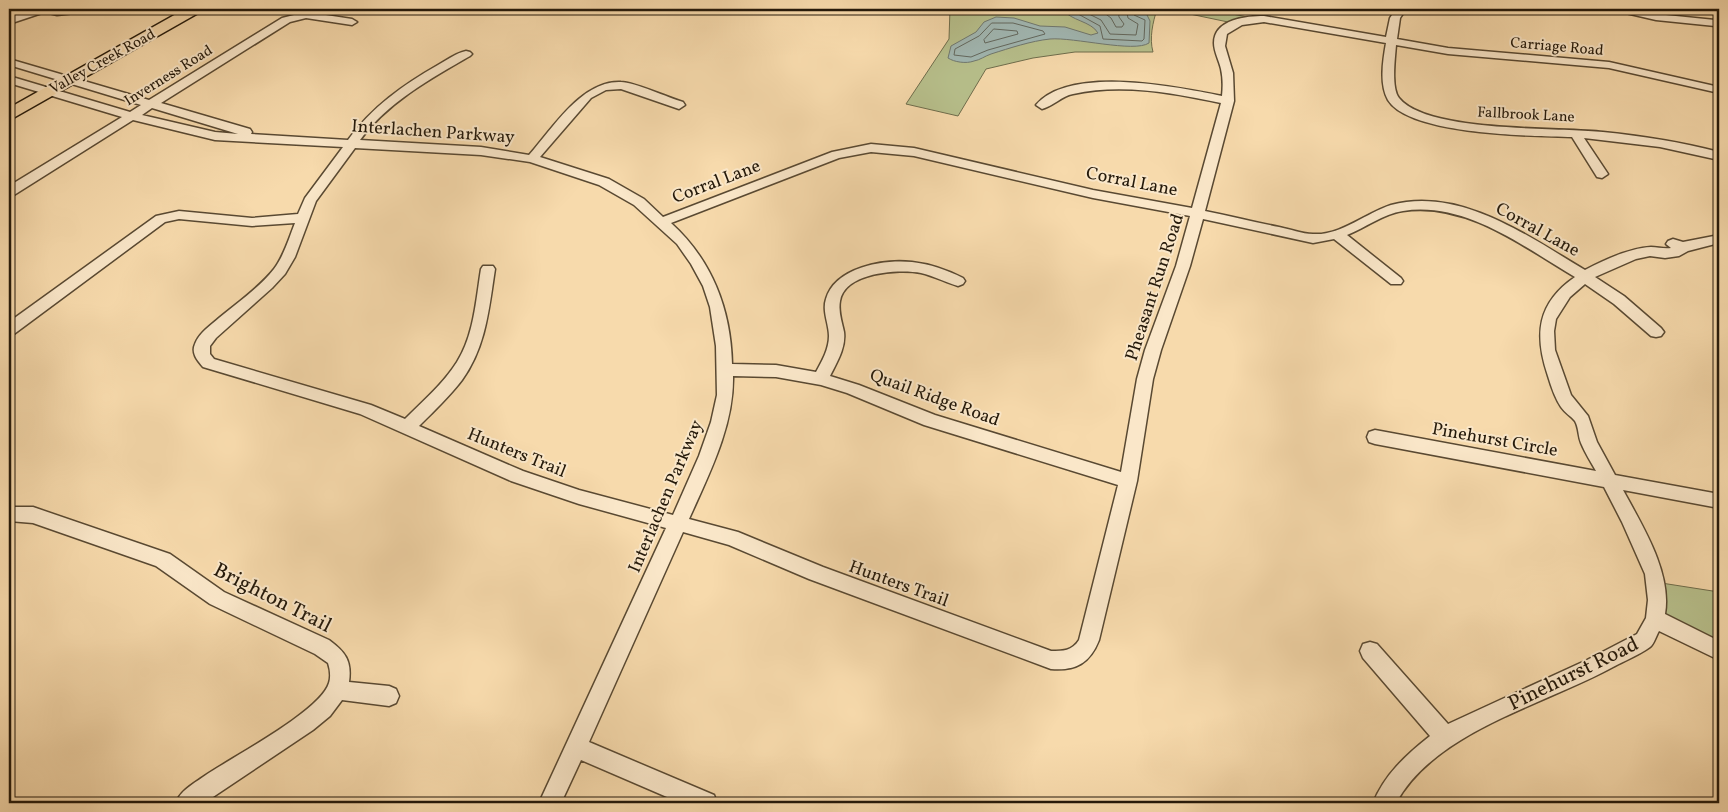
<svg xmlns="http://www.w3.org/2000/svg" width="1728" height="812" font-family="Vollkorn,serif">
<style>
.green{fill:#b8c18d;stroke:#6e6d4c}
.water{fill:#a1b8b4;stroke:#6f7870}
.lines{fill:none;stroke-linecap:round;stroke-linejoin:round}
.shore{stroke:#62685f;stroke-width:1}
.minor-casing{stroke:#594932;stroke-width:3}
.major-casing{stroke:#24190a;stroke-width:3}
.minor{fill:#fae7c9;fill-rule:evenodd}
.major{fill:#f7daac;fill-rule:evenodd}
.labels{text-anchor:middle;stroke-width:4;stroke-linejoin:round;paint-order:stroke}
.far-street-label{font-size:15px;fill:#24190a;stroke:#fae7c9}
.street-label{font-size:18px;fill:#24190a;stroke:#fae7c9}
.near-street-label{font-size:21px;fill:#24190a;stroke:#fae7c9}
</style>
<rect width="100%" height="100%" fill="#f7daac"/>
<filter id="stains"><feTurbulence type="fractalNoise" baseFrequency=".004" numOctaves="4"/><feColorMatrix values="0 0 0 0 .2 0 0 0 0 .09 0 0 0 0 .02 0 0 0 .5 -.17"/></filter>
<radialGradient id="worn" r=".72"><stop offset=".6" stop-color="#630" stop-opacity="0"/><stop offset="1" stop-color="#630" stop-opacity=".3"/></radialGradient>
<path class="green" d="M950,9H1157C1153,22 1149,38 1153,52H1075L1033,58L986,69L958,116L906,104L949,39Z
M1166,9H1206L1248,17L1228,22Z
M1655,582L1719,592V651L1655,619Z"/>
<path class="water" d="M1062,9H1129L1146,13L1150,21L1149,43C1134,53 1074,37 1050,39C1031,41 1010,48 991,54C985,56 980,60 974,61C966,64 954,62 948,58L951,46L976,32L984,22L996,17L1014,18L1040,26L1065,27L1091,35L1098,33C1091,21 1071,21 1062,9Z"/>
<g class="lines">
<path class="shore" d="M1069,9L1100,26L1103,39L1142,41L1144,39L1145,20L1134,15L1132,9
M1079,9L1101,20L1110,34L1136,35L1138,24L1128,18L1126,9
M1099,9L1111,18L1116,27H1122L1124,24L1119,17L1118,9
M992,23H1013L1043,31L1045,34L988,50L971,57L954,55L955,49L979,36Z
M994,29L1017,31L1018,34L985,43L984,40Z"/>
<g class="minor-casing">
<path id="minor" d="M33,9H89L84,12L57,15L45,12L9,24V17Z
M1396,9H1406L1400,18L1397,39L1448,48L1609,62L1719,87V93L1609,68L1448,54L1396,45C1395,58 1391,88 1399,98C1427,133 1559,127 1603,132C1642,136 1681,142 1719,152V160L1660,147L1584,138L1608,174L1602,178L1597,177L1572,137C1533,136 1409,135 1388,100C1379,84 1383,60 1386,43L1264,22L1242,25L1227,34L1225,46L1233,73L1234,101L1205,211C1230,216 1254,222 1279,227C1290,229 1302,234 1313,234C1340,236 1366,213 1391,205C1460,186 1529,237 1585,270C1604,260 1629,248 1651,247C1658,247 1664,249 1671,248L1666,244L1668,241L1673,239L1683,242L1719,235V243L1688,251L1679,256L1665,258L1650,256L1636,259L1595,277L1624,296L1661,328L1664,332L1661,336L1656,337L1651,336L1614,304L1585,284L1570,297L1556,319L1554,331L1555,350L1571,395L1588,416L1597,442L1615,475L1719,494V508L1623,490C1643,527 1672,573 1665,614L1719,641V660L1659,631C1656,636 1654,644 1650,647C1639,655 1624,661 1613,667C1544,705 1435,731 1396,803H1373C1385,774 1406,755 1430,736L1363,658L1360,651L1363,644L1370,642L1377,644L1448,724L1587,660L1637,634L1646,618L1648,600L1645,574L1622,522L1604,487L1375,444L1369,442L1367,437L1369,432L1375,430L1596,471C1591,462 1585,453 1581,443C1578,436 1579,428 1575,421C1571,416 1565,413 1561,407C1555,398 1551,386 1548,376C1534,335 1537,303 1575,277C1524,247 1465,201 1403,211C1383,214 1365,228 1347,235L1401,278L1403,281L1401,284H1391L1334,239L1313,243L1203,219L1190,266L1161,350L1153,379L1137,481L1099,640C1090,663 1076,671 1051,669L809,579L729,545L683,532L589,742L714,795L717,803H681L581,760L561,803H539L666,528L579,504L511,481L360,414L203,367C197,360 191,353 195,344C199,333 211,325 219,318C237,303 259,288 274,269C284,256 289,238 295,223L252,226L179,219L165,222L14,334L9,335V322L156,216L179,211L252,218L298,214L305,198L343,147L215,140L133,120L14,195L9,196V186L122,117L9,83V76L130,112L141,105L9,65V59L149,100L282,18L306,12L352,19L357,22L352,25L306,18L290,22L161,103L250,129L252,132L251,134L348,140C372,107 403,85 438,65C447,60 456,53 466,51L470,52L472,54L470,56C430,79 388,102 360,140L481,147L529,155C553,128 582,80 621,82C634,82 669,98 683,102L685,105L679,109L621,89L606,90L591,98L540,157L609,179L644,199L663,217L832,152L871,144L914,148L1093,190L1192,208L1221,103C1173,93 1122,83 1073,94C1062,96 1053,106 1042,109L1036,105C1070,65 1178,87 1222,96C1223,87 1223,78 1221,69C1219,60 1214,52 1214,43C1214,19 1247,16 1264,16L1386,37L1390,18ZM152,108L238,134L215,132L142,115ZM355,148L481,155L530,162L599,185L634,205L677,244L691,264L703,286L710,307L716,346L717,395L711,422L699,456L673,515L579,490L523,471L419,426C434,411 449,397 462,380C486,347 489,308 495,269L493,266H483L481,269C476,300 474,335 457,362C443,384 423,401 405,419L371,405L214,359L210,354V346L216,338L272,288L285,274L295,257L316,201ZM871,152L914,156L1093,198L1190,216L1176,266L1145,350L1137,379L1121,472L935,415L859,385L830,376C837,362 846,348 844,332C842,322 838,312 840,301C845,272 899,269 921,273C934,276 945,282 958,286L963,284L965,281L963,278C947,270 930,264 912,262C884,259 835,267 826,299C822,311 829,324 829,336C829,349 822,361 816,372L776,365L732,364C731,310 712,260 671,223L839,158ZM733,376L776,377L821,385L847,393L924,425L1118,485L1079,640C1072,651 1063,651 1051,651L823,567L738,532L689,519C709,474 734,426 733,376Z
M1616,9H1634L1656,14L1715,20L1719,21V25L1715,26L1656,20L1617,11Z
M9,507H33L170,554L224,592L329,640C345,652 352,660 349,682L389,686L396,689L399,696L396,703L389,706L342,700L330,716L313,730L204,803H176C180,791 193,784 203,777C230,758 320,712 329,683C331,677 330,669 328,663L315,654L210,604L156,566L33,523L9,521Z"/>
</g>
<g class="major-casing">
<path id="major" d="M185,9H202L200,12L15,117L9,119V108Z"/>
</g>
<use href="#minor" class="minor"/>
<use href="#major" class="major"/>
</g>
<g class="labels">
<g class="far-street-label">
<text transform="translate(1557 46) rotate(5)" y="5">Carriage Road</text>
<text transform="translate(102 61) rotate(-29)" y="5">Valley Creek Road</text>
<text transform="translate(168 75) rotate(-32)" y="5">Inverness Road</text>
<text transform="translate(1526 114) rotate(3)" y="5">Fallbrook Lane</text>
</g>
<g class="street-label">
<text transform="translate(433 131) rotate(4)" y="6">Interlachen Parkway</text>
<text transform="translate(716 181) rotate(-21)" y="6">Corral Lane</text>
<text transform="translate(1132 181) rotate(11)" y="6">Corral Lane</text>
<text transform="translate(1538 229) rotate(29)" y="6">Corral Lane</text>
<text transform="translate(1154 287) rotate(-72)" y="6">Pheasant Run Road</text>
<text transform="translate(935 397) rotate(20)" y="6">Quail Ridge Road</text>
<text transform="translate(1495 439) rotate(10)" y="6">Pinehurst Circle</text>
<text transform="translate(517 452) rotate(22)" y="6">Hunters Trail</text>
<text transform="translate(665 496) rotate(-67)" y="6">Interlachen Parkway</text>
<text transform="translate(899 583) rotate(20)" y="6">Hunters Trail</text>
</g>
<g class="near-street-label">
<text transform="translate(273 597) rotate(27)" y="7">Brighton Trail</text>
<text transform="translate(1573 673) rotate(-26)" y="7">Pinehurst Road</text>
</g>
</g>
<rect width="1728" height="812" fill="none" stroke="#f7daac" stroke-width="30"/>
<rect x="10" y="10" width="1708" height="792" fill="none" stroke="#24190a" stroke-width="2.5"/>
<rect x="15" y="15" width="1698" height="782" fill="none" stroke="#24190a"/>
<rect width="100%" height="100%" filter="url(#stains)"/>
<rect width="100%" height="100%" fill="url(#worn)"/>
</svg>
